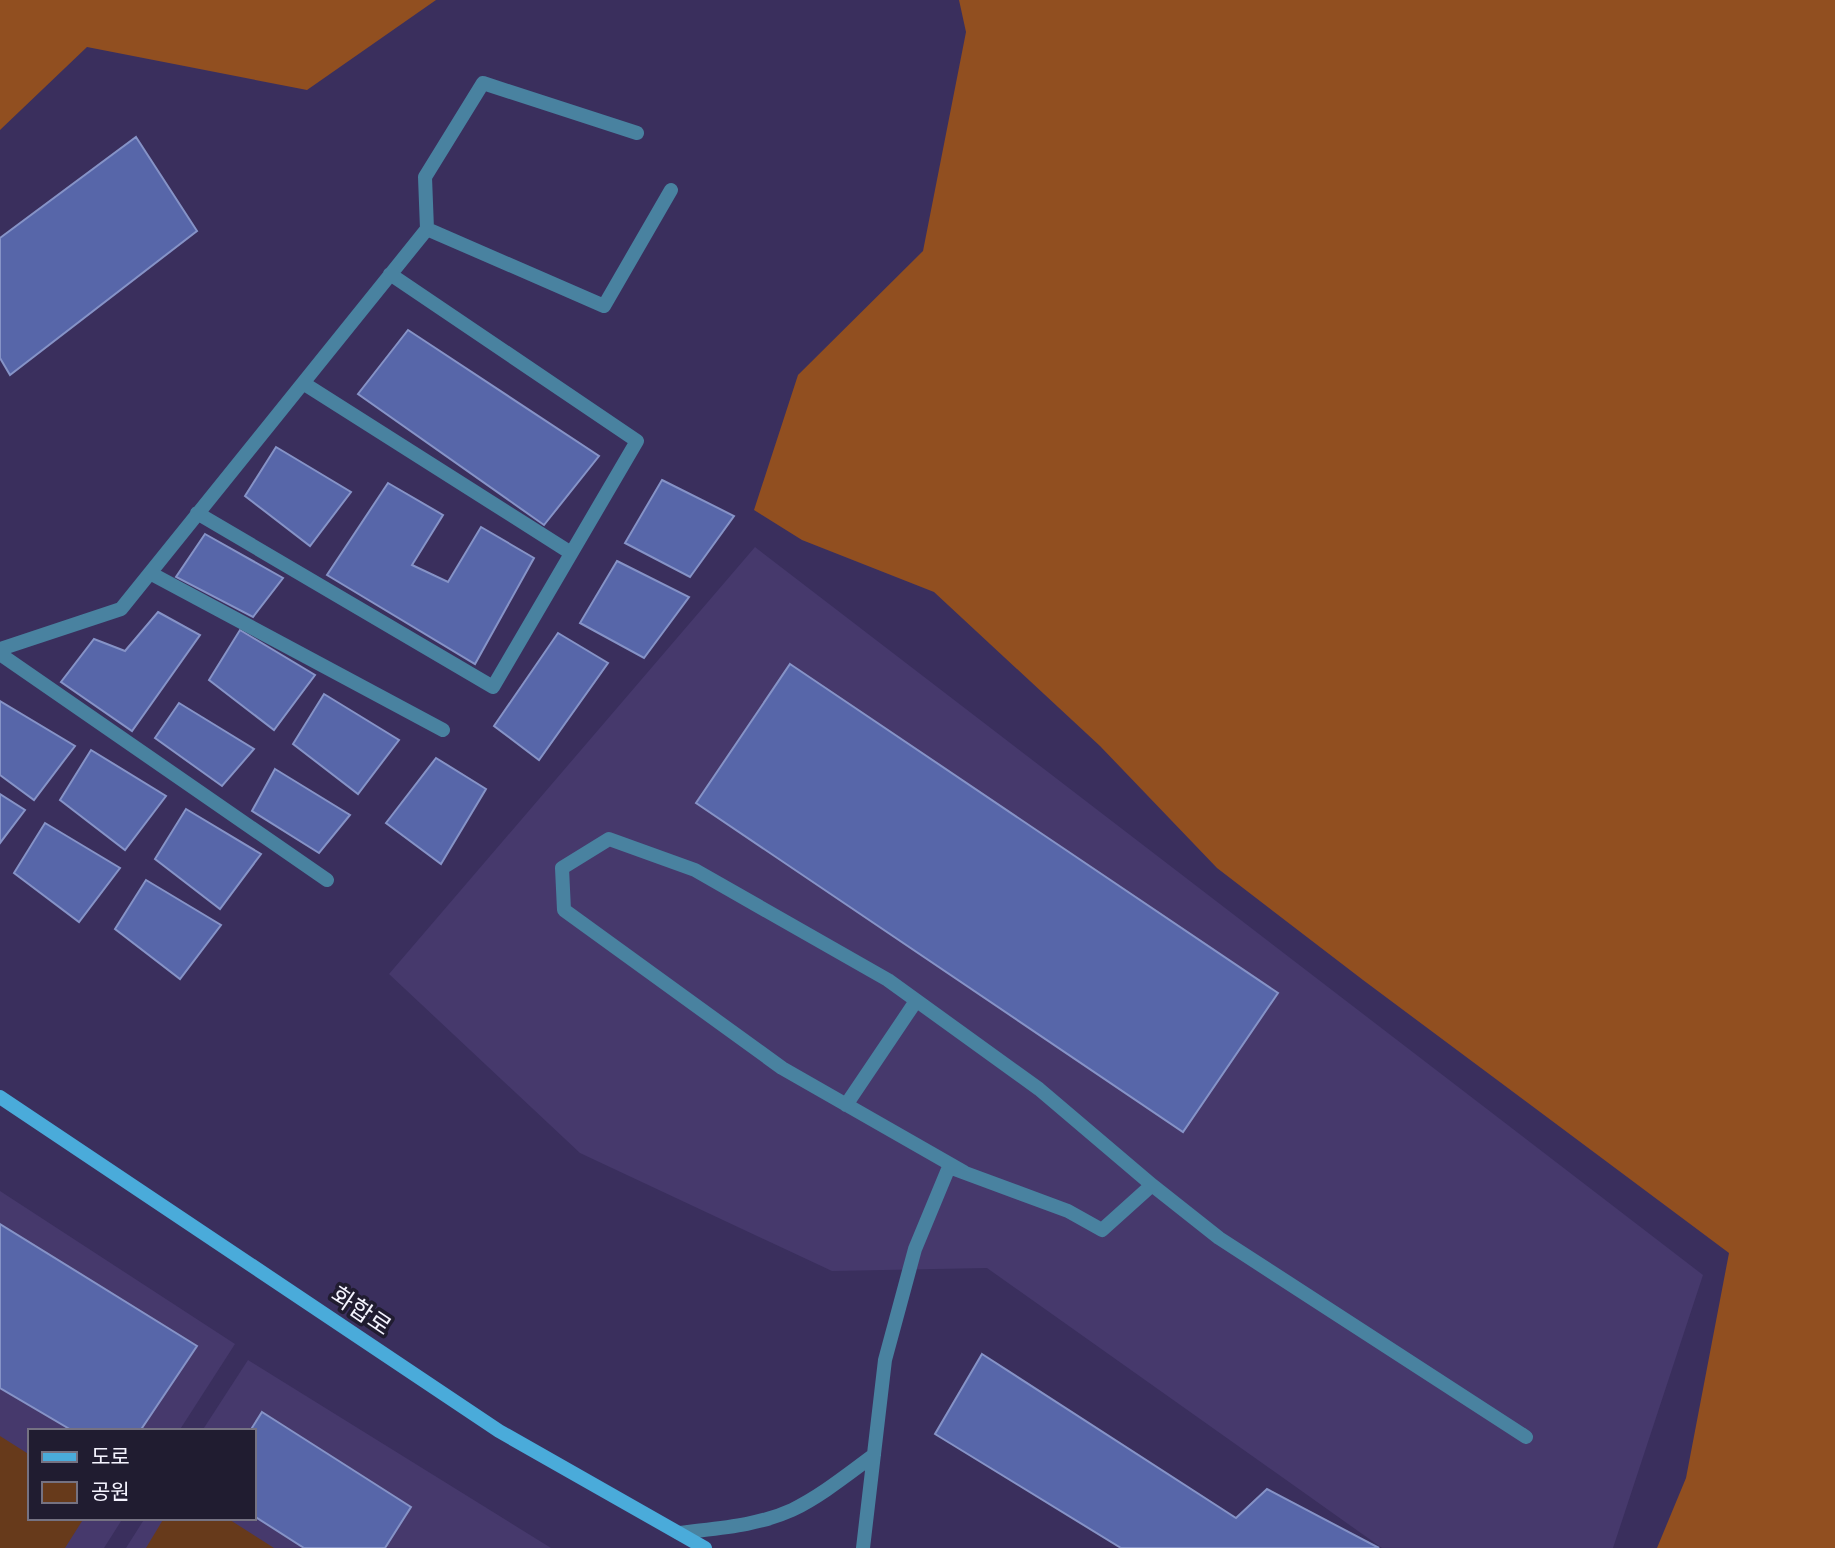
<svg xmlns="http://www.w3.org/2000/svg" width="1835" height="1548" font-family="'Nunito Sans','Noto Sans KR',sans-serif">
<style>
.built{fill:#46396c}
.green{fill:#673a1b}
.forest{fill:#914f20}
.building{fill:#5766a9;stroke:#8693c7;stroke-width:2}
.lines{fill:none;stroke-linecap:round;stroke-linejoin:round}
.lane{stroke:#4982a0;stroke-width:14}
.street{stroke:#4982a0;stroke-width:14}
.secondary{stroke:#4aabda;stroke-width:14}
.labels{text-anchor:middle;stroke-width:7;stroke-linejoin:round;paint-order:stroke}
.street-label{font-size:24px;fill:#f4f3fe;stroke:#201c30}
</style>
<rect width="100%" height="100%" fill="#3a2f5d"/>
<path class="built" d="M755,547L1703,1275L1613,1548H1382L987,1268L832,1271L580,1153L389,974Z
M0,1191L235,1344L179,1431H30V1518H123L104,1548H0Z
M248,1360L551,1548H126L145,1518H254V1431H202Z"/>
<path class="green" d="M0,1436L30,1455V1518H84L65,1548H0Z
M164,1518H227L274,1548H146Z"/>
<path class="forest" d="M0,0H436L307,90L87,47L0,130Z
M959,0H1835V1548H1657L1686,1478L1729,1253L1363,980L1217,868L1100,746L934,592L802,540L754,510L798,375L923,251L966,32Z"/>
<path class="building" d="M136,137L197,231L10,375L0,358V238Z
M408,330L599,456L544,525L358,394Z
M276,447L351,492L310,546L245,496Z
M662,480L734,516L690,577L625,543Z
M388,483L443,515L412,565L448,582L481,527L534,558L475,664L327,575Z
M205,534L283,578L253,617L176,577Z
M617,561L689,597L644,658L580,623Z
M158,612L200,635L132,731L61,682L94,639L125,651Z
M240,630L315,675L274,730L209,680Z
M558,633L608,663L539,760L494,726Z
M790,664L1278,993L1183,1132L696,803Z
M324,694L399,740L358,794L293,744Z
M0,701L75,746L34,800L0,775Z
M179,703L254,749L222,786L155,738Z
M91,750L166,796L125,850L60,800Z
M436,758L486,789L441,864L386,823Z
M275,769L350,815L319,853L252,811Z
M0,794L25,810L0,843Z
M186,809L261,854L220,909L155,859Z
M45,823L120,868L79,922L14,873Z
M146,880L221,925L180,979L115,929Z
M0,1224L197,1346L140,1431H73L0,1388Z
M982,1354L1236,1518L1267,1489L1379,1548H1121L935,1434Z
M262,1412L411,1507L385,1548H304L254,1516V1431H250Z"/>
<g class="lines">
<path class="lane" d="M846,1105L916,1001
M964,1172L782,1068L564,910L562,868L609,839L695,870L888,980L1039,1089L1152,1185
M679,1533C717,1528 757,1526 792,1510C821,1496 848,1474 874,1455
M863,1548L885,1360L915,1249L949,1167L1068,1211L1102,1230L1152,1185L1219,1238L1526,1437"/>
<path class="street" d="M427,229L604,306L671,190
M303,383L571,553
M197,513L493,687L637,441L390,274
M150,573L443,730
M0,649L121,609L427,229L425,177L483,83L637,133
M0,654L327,880"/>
<path class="secondary" d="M0,1097L499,1431L705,1548"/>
</g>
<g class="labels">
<g class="street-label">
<text transform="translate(361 1311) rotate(34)" y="8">화합로</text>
</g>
</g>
<rect x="28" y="1429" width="228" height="91" fill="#201c30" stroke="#757282" stroke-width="2"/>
<rect x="42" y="1452" width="35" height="10" fill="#4aabda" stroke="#757282" stroke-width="2"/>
<text x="91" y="1464" font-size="21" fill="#f4f3fe">도로</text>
<rect x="42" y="1482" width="35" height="21" fill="#673a1b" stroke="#757282" stroke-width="2"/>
<text x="91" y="1499" font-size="21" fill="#f4f3fe">공원</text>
</svg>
